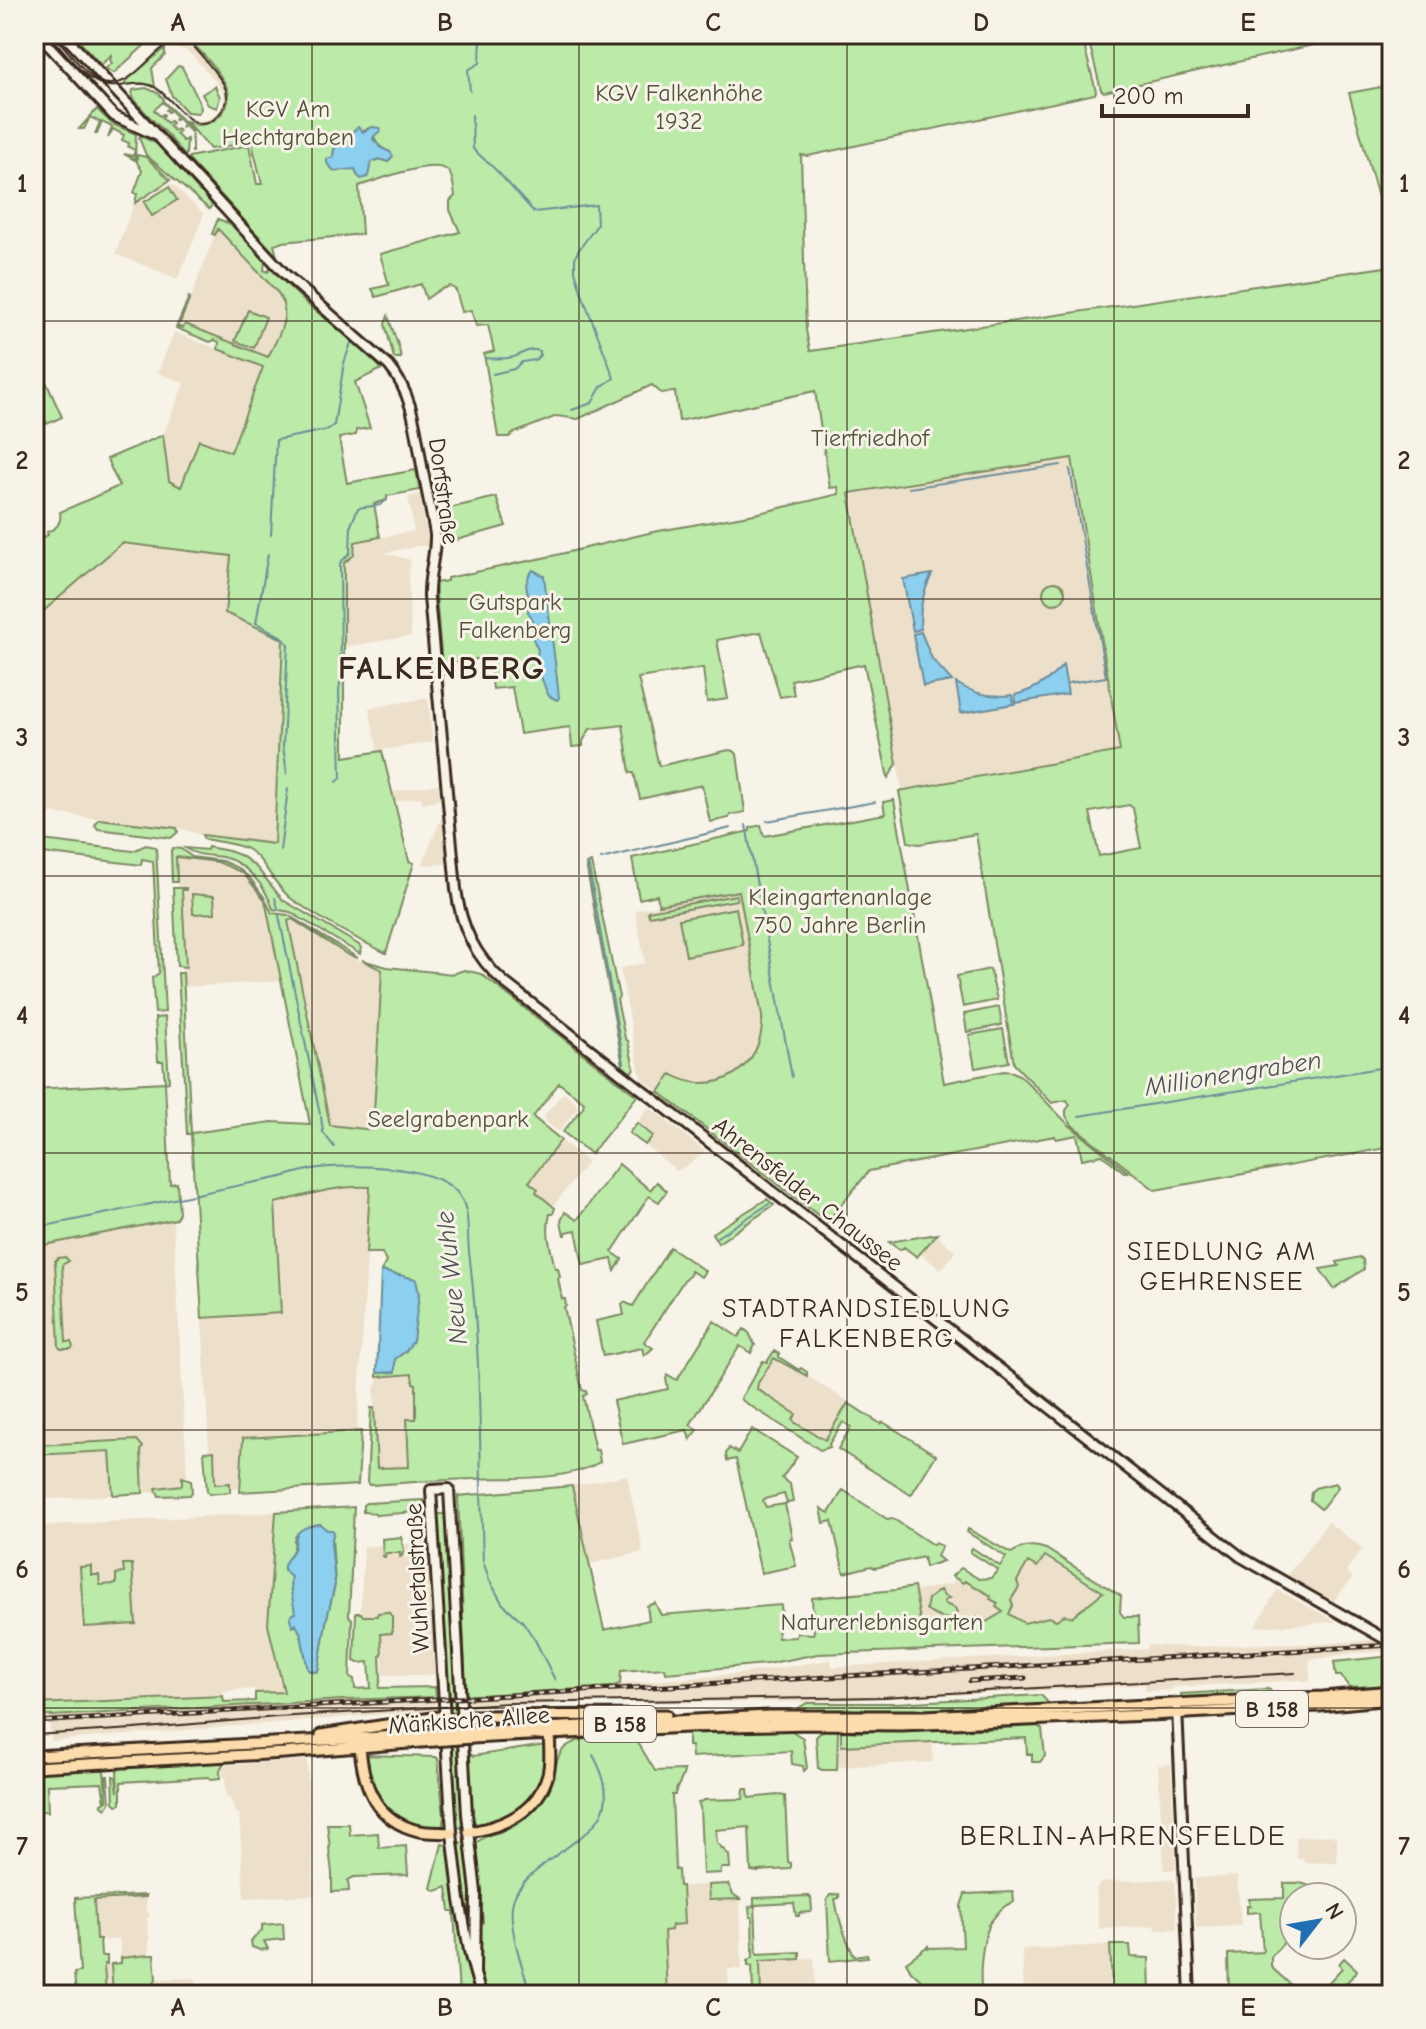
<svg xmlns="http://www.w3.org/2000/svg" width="1426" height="2029" font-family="'Comic Neue',sans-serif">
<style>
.built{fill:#ede0cb}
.green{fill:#bceaa8;stroke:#7c8a63;stroke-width:2;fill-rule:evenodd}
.water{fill:#8ccfee;stroke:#6c8d9b;stroke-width:2}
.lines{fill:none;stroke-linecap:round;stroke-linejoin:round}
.stream{stroke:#6c8d9b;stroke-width:2}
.secondary-casing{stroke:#3b2a1e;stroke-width:14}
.primary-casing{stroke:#3b2a1e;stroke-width:15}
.secondary{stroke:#f7f3e8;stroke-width:8}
.primary{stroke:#fcdcac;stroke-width:9}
.tram{stroke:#3b2a1e;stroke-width:2}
.rail-casing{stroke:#3b2a1e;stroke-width:5}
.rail{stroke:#f7f3e8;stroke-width:2;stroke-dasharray:6;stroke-linecap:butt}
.primary-bridge-casing{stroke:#3b2a1e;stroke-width:15;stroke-linecap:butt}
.primary-bridge{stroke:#fcdcac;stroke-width:9}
.grid{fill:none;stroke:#3b2a1e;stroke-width:2;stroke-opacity:0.55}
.labels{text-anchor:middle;stroke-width:6;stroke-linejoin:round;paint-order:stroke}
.shield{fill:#f7f3e8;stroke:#73665b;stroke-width:2}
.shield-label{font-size:22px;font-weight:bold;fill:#3b2a1e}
.park-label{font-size:24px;fill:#55503a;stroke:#f7f3e8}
.street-label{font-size:24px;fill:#3b2a1e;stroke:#f7f3e8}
.water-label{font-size:26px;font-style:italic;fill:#4f5352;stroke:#f7f3e8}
.neighbourhood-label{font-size:26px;letter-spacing:2px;fill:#3b2a1e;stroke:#f7f3e8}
.quarter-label{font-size:28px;letter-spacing:2px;fill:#3b2a1e;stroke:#f7f3e8}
.district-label{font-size:32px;font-weight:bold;letter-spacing:2px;fill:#3b2a1e;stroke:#f7f3e8}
.neatline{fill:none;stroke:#3b2a1e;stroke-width:3}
.grid-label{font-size:26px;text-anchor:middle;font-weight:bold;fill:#3b2a1e}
</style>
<rect width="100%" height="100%" fill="#f7f3e8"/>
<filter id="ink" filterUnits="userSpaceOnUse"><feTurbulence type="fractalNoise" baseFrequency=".0125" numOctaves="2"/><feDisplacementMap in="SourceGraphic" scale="16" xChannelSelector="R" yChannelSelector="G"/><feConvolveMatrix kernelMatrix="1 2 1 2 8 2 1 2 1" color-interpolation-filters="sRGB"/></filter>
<g filter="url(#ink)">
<path class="built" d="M183,39L196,46L227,88L229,98L226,108L218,118L206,124L193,123L194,120L204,121L209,119L219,112L224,101V94L218,84L192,55L183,49H177L175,40Z
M171,183L204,214L178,279L115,254L133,206Z
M217,228L278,293L284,304V320L266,361L180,327Z
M174,332L264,367L219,483L181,487L169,481L163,435L184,383L158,373Z
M1072,457L1120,751L902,791L849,492Z
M420,494L429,546H418L384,553L411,560L408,576L411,636L343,647L344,563L355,542L414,531L408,497Z
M122,543L232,556L283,639L274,844L202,835L178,828L34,811V655L39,615Z
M428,698L433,742L378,751L369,708Z
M438,784L440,799L423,803L420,797L395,802L392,792Z
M442,816L446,864L422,865L438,826Z
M176,857L218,862L243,873L265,900L282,981L183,987Z
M739,891L762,1010L763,1025L759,1044L747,1064L730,1077L720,1081L702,1083L689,1082L671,1074L659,1092L641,1078L620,968L645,963L635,910Z
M292,919L348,955L382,970L373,1131L329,1125L288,921Z
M562,1094H566L575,1101L578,1107L559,1132L546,1122L544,1115Z
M649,1107L705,1151L693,1162L677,1171L645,1145L652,1136L637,1123Z
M561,1140L588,1162L553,1206L536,1192L529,1182Z
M352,1186L371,1187L357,1432L244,1438L239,1488L211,1489L202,1318L281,1314L275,1203L323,1190Z
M173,1220L188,1491L143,1493L141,1449L111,1451L113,1495L34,1500V1247Z
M936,1235L956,1251L941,1270L921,1254Z
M772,1354L849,1402L825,1441L745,1391L763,1361L767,1362Z
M412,1374L416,1383V1419L407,1420L410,1467L377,1469L374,1386H377V1377Z
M627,1475L643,1552L590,1564L572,1486Z
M276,1512L268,1625L285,1692L255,1693L254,1689L223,1691V1696L34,1704V1526Z
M1328,1522L1363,1549L1346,1571L1353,1577L1334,1601L1289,1576L1288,1574Z
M429,1540L435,1675H383L381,1618L360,1616L364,1546L410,1544V1541Z
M1045,1556L1104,1592L1072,1617L1056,1620L1049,1617L1025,1623L1009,1614L1013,1606L1011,1600L1016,1581L1028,1562Z
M956,1578L963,1583L965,1580L992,1596L1004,1612L986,1622L976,1617L951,1626L944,1621L921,1626L914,1592L948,1584L951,1586Z
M1277,1590L1337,1622L1255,1627Z
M1371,1640L1380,1644L1392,1643V1651L1355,1653L1309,1660L1310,1681H1303L1302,1680L1172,1687V1690L1146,1691L1145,1684L1096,1688L804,1702H610L468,1707L467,1696L610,1687L626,1683L738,1674L831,1660L832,1667L1147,1649L1148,1645L1194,1647L1280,1643L1316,1644Z
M435,1697L436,1710L51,1741L49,1716L343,1700Z
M932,1742L933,1762L837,1767L836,1749L838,1746Z
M307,1760L315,1895L244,1898L239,1813H235L234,1806L229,1798H226L225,1777L222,1776V1770L224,1765Z
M1171,1764L1176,1870H1164L1158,1765Z
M1333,1835V1837H1337V1862L1306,1863L1301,1859H1297L1296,1837Z
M1237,1876L1241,1926L1196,1928L1194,1878Z
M1172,1879L1175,1883L1177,1929L1155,1930V1926L1099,1929L1096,1888L1102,1882Z
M708,1885L709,1900L740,1899L742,1969H728L729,1995H667L664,1930H671V1925L684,1924L682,1886Z
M146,1897V1908L149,1913V1917L147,1918L148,1935H149V1956L121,1958L119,1938L106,1941L105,1939H96L94,1900Z
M1110,1945L1112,1985L1109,1989V1995H1024L1022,1949Z
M814,1958L816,1995H761L760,1960Z
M140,1962L148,1993L154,1979L194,1978L196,1979L198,1992L218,1991L223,1995H106L104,1964Z"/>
<path class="green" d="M73,34H157L114,73L105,69L112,63L110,60L112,54L101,65Z
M168,34H486V36L497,34H1081L1096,91L1095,94L808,156L801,155L806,330L810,351L1392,266V1147L1155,1190L1072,1125L1066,1116V1110L1070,1105L1067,1100L1052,1103L1014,1064L976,834L919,844L908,842L899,791L1120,751L1072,458L849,493L897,764L888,778L864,664L791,680L794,695L780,697L761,632L717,640L728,699L707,702L703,668L638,678L659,766L729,750L734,751L737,754L745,812L730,815L729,818L710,822L702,785L640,799L634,773H630L623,725L590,729L583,741V746L572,747L570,727L520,734L512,687L493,689L489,658L466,660L442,665L435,583L447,581V578L552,556L653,532L755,514L839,494L838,487L830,488L815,391L679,421L675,392L661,393L652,385L578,419L557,416L514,433L509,437H498L484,354L494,351L488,325L476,326L471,310L462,312L456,290L450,286L439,290L426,299L421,284L376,297L372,289L389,285L380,254L460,232L450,210V201L455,196C454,190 453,177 449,172C437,156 376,181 359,186L362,234L283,242L274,245L277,256L188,159L189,157L249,145L257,184H262L250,135L247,137L233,140L234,145L210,149L186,121C190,122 194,124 198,125C215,126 232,107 228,91C225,79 198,45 187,41C183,39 180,40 175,40ZM372,127C374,140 377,147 390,152L388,162L379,159L371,162L369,168L334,171L330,158H333L334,149L352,135ZM1129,805L1133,808L1141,848L1099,856L1090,812Z
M1087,34H1350L1331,38V41L1104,92L1101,90Z
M165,48V55L152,68L155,87L142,83L126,85L125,82Z
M178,66L182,67L199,101L201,109L198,113L187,112L172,96L166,79Z
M1392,85V247L1349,93Z
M215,86L220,97L217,108L208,105L202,94Z
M146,88L158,93L164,99L163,101L192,130V153V133L185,126L182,128L181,127L183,124L178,118L175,120L174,119L176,116L171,110L168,112L166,110L169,108L163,102L154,110L160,116L163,114L164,115L162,118L167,123L170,121L172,123L169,126L174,131L177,129L179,131L176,134L183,141L187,139L186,155H184C177,146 170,137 162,129C151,118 138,107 132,95L133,90Z
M97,109L112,124L136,134L135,160L124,154L133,156L135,150L128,147L129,143L122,140L124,135L113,129L108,138L112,127L102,122L97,134H95L100,122L90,117L84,129H79Z
M140,136L158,144L199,191L204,194L212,205L209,209L146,155L139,138Z
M137,155L146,157L170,180L135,203L137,194L134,193L142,171L137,162Z
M169,187L177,200L152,216L144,202Z
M218,219L233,225L265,261L264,270L268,272L270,268L307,304L351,339L382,369L355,382L370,428L356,430V435L339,438L347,483L416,470L420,490L387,496V500L374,504L380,537L355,542L354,555L344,563V757L382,751L409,861L414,863L386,953C354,938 322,920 293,900C274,887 265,859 247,849C238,844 215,841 204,839L202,835L274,844L283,639L225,613L231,556L122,543L39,615L34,655V541L48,535L47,532C57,528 62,523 60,512L119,486L107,459L163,435L169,481L181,487L199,440L231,452L263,367L218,349L219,342L215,340L210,342L176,328L189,297L190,298L180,323H178L177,326L183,328L185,324L268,357C278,337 293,314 278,293L218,229L215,235L212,234Z
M248,310L266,317L254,348L235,341Z
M388,316L399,348L401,358H394L385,324Z
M38,364L62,417L47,424L34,395V366Z
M496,497L506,526L453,541L446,509Z
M1043 593a11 11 0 1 1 22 0a11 11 0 1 1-22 0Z
M894,800L944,1083L1004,1071L1013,1072L1021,1076L1068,1124L1128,1172H1124L1102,1155L1082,1159L1077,1135L1056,1139L1055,1136L869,1171L827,1222L659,1092L671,1074C716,1100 765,1067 762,1016L739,891L659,905L657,895L639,899L632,858L750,831V828L761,825L764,836L885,814L883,802Z
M99,819L177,828L178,832L171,838L98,829L95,825Z
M34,839L133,851L146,845L156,847L165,1012L155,1013L152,978L159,973L153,861L142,859L141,865L34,852Z
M208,847L229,851L242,856L257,868L283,900L359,945L361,948L360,954L290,912L273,909C266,887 246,862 222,857C208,855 196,856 185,848L207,850Z
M173,848L181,849L192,857L222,861L238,868L250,878L264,897L272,913L288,915L358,958L348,955L292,919L288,921L330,1125L373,1130L382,970L362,960L387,967L453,974L464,970L481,974L637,1096L591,1154L563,1132L583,1107L584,1102L559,1083L533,1117L561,1140L529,1182L538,1189L536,1192L555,1208L553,1214H550C545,1232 551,1250 555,1268H558L560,1277L558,1278L562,1299H565L566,1306L564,1307L582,1390L586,1391L587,1394L583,1396L595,1450H598L600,1462C566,1482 512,1477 473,1479C438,1480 404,1483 369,1485L367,1482L371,1408H374L377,1468L409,1467L407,1419H416V1384L413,1383L412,1374L377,1377V1373L395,1372V1359L406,1351L419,1295L416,1279L381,1271L386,1262L382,1253H366L370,1187C337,1185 307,1195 275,1203L281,1313L202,1318L191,1134H187L178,973H183L191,1133L272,1122L310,1124L265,900L243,873L218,862L176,857L177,882H172L171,850Z
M591,862L619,997L617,1000L625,1038L628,1041L634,1068L631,1073L623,1066L586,864Z
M173,888H186V890H182L186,967L177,966Z
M192,894L214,896L215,913L193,914Z
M736,895L737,900L649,916L648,911Z
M736,908L743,945L686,956L679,919Z
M990,969L997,1000L963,1007L957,976Z
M999,1007L1002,1025L967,1032L964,1014Z
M165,1017L169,1082L165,1083L170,1184L177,1183L179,1213L176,1219L34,1247V1089L165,1082L163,1061H158L155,1018Z
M1003,1029L1009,1062L975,1068L969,1035Z
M637,1123L653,1136L645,1145L629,1133Z
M722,1144L819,1220L835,1236L720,1147Z
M619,1164L650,1190L657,1182L667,1191L659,1202L649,1196L612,1252L622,1259L615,1271L612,1259L583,1265L576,1230L566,1232V1235H564L561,1221L565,1212L577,1220Z
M767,1199L774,1205L718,1243L712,1233Z
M1392,1233V1289L1380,1235Z
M937,1234L917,1257L904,1247L900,1250L889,1242Z
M670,1247L705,1271L701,1277L691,1271L690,1275L684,1280L644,1342L653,1348L644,1356L642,1348L603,1356L596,1321L624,1315L622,1305L624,1302L633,1306Z
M65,1257L69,1261L62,1265L66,1342H71L73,1347L71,1349H61L59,1347L55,1261L58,1258Z
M1360,1257L1363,1260L1364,1269L1334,1289L1320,1269L1339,1266L1337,1262Z
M714,1321L738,1337L744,1329L749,1333L755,1345L751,1353L740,1346L734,1355L690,1425L698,1430L690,1440L687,1430L623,1444L613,1401L668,1389L666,1379L668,1375L677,1380Z
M774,1351L779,1354V1357L799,1370L801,1368L807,1372V1376L774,1358L758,1383L757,1389L796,1414L793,1420L794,1422L825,1440L848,1403L881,1424L883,1422L936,1455L911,1495L838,1449L851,1427L843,1422L829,1444L830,1447L820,1450L743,1401L741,1398L763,1361L767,1362Z
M1019,1375L1120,1455L1118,1458L1018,1379Z
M752,1429L797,1457L782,1478L790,1484L793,1502L787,1503L784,1494L764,1499L763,1501L766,1507L785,1504L792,1538L789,1539L796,1566L761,1573L736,1459L727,1461L726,1454L729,1448L738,1453Z
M361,1431L358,1485L240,1492L243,1438Z
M137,1440L143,1447L141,1450L143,1493L113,1495L110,1451L34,1455V1445Z
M214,1451L215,1484L230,1483V1492L209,1494L207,1491L204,1452Z
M182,1477L191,1480L192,1492L190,1495L159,1496L156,1488L182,1485Z
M1336,1483L1338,1487L1321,1509L1310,1500L1311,1492L1315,1488Z
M572,1486L604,1630L649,1620L647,1606L655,1603L661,1615L781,1605L782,1620L777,1626L778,1638L796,1637L797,1633L813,1634L814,1632L812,1598L896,1590L914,1587L921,1626L944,1621L952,1626L976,1617L986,1622L1003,1612L996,1607L998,1603L990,1599L991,1596L965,1581L963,1583L952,1576L961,1568L979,1579L991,1578L998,1570L970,1552L972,1548L1000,1566L1006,1557L967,1532L968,1529L1011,1553C1023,1546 1033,1544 1046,1549L1121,1596L1120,1612L1124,1617H1138L1139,1643L818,1654L766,1664L666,1673L665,1668L621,1671L620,1684L610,1687L467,1696L466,1694L458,1496ZM1045,1556L1103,1592L1072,1617L1064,1615L1056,1620L1049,1617L1024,1623L1009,1614L1013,1606L1011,1600L1019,1587L1017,1581L1028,1562L1037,1567Z
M843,1490L887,1519L892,1518L933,1545L935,1543L942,1546L937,1556L943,1561L925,1567L923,1557L875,1568L871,1566L844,1573L832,1521L824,1523L821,1508L829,1513Z
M423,1500L428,1511L422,1514L416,1512L376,1515L375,1513L363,1512V1505L366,1503Z
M354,1507L349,1616L352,1619L350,1678L354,1679L355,1689L371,1688L369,1662L358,1663L354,1661L356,1613H361L363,1616H377L378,1613L388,1612L392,1616V1633L381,1634L382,1655L380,1656L381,1677L379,1688L435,1687L436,1697L343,1700L34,1717V1704L223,1696L224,1702L255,1701V1693L284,1692L268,1625L276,1512ZM320,1524L332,1537L335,1585L326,1622L318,1671L314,1672L308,1670L301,1634L294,1619C298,1604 288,1591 291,1577L284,1570C285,1560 292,1555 294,1547C295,1545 294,1543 294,1540C297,1529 310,1526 320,1524Z
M437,1514H445C448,1579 454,1645 458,1711L450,1713Z
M401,1537L404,1550L402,1556L400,1557V1553H386L385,1557H383L382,1539Z
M123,1564H132L136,1624L84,1627L80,1567L91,1566V1575H99L100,1585L116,1584V1574L124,1573Z
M940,1590L944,1596L949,1598L944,1601L945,1604L955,1608L957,1612L952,1619C944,1620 931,1615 926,1609L928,1599Z
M1392,1656V1686L1349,1687L1341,1676H1336L1334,1662Z
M1267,1689L1270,1690L1266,1695L1192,1698L1181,1697V1694Z
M1041,1695L1052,1707L914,1713H874L848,1709L821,1712H792L807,1703H895Z
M457,1726L465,1825L461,1828L457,1827L456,1823L449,1727Z
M1037,1726L1042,1729L1045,1756L1040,1762H1032V1754H1027L1026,1738L841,1746V1733L842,1731L861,1732L875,1730L985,1729Z
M823,1730H838L837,1770H822L818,1768L816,1737Z
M718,1731H792L803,1738L807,1768L804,1771L803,1766L792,1764L791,1751L692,1757L691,1746H688V1732Z
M634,1736L655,1771L684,1770C684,1779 676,1785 675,1795H672L675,1869L678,1870L679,1886H682L684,1924L672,1925L671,1930L664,1931L667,1995H487L484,1984H482L478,1964L479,1924L483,1922L474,1844C478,1842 481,1839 485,1837C491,1833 501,1833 508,1829C529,1820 545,1801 553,1779C556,1768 556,1754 567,1746C582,1735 615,1737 634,1736Z
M546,1745C549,1771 538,1799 516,1814C506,1821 489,1823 478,1827L470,1814L467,1751L473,1756Z
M246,1747V1751L66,1760L92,1755Z
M365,1755L436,1757L438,1759L444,1817L442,1829C409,1827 380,1814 368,1780C366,1773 366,1763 365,1755Z
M224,1762L220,1770V1778L210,1779L209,1777L121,1782V1804L117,1805L114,1802L113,1776L116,1777L118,1792L117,1771L121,1768Z
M101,1769L104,1771L107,1802L106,1776H108L110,1803L106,1809L102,1806V1803L105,1802L102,1783L47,1785L48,1812L34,1809V1772Z
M744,1789H748L749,1798L779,1795L785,1796L788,1862L791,1863V1867L789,1869L758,1871V1872L751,1871L749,1827L716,1830L717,1843L729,1855L730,1868H721V1873L703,1874L700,1807L698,1803L704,1800L743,1799Z
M327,1824H349L350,1835L378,1833L379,1848L406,1846L408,1875L354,1877L348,1880L349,1891L332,1892V1873L329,1848L330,1847Z
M467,1842L472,1893L471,1933H469L467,1926L458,1843Z
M442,1844L450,1846L470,1966L476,1995H459L454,1911H450L447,1887L436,1891L431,1888Z
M1284,1883C1300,1882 1309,1883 1321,1894L1318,1897H1294V1931L1271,1957V1967L1302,1995H1229L1228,1954L1263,1952L1260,1912L1247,1913V1906H1250L1249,1899L1284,1898Z
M728,1884L733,1894L740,1899L709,1900L708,1885Z
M1013,1892L1014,1902C999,1907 999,1913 988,1925L989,1926C981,1945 979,1975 982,1995H937L911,1971L906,1962L928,1946V1948L963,1947L961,1906L965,1894Z
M839,1894V1898L835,1899C838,1919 845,1937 854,1956L867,1954L868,1957L830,1961L827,1900L830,1895Z
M146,1895V1897L94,1900L96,1939H100L101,1956H107V1964H104L106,1995H76L74,1973L80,1972L75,1898Z
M809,1896L811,1898L812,1910L810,1912L799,1913V1916H796L794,1903L755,1905L757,1954L800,1952V1959L760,1961L761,1995H749V1993L753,1992L752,1966H748V1961L753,1957L752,1917H750L749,1907L754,1906V1898Z
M283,1923L284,1939L264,1941L268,1949L260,1950L252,1947L251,1941L262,1930V1925Z
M1110,1945H1130L1131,1957L1149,1958L1150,1995H1109V1989L1112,1984Z
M149,1955H154L156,1979L148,1993L141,1995H113L111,1964L121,1963V1958Z
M1344,1958L1357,1970L1355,1974L1334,1995H1317L1342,1968L1339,1964Z"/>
<path class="water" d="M358,127L363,132L372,127L380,128V131L374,136L373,139L381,148L390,152L393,156L388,162L379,159L371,162L368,177L361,179L357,175L355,169L334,171L327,163V159L333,157L334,149L342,143L345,137L352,135L353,131Z
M533,570L544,576C549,617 555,657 559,698L557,700L549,696L546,690L536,663L538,650L533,639L532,618L528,612V595L526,585L529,575Z
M932,574C923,592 918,609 921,629L913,631L903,579Z
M921,632L932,659L952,681L923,686L913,634Z
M1063,665L1068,694L1016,703L1015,695C1035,690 1050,680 1063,665Z
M956,683C974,694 991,698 1012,695L1014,704L961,713Z
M381,1271L416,1279L419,1295L413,1341L406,1351L395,1359V1372L377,1373Z
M320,1524L327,1530H332L334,1532L331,1542L335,1584L326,1622L318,1671L314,1672L308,1670L301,1634L295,1623V1626H292L290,1618L292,1614L295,1613C294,1601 288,1589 291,1577C275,1565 290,1560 294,1549C297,1541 293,1536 301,1530C306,1527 314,1525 320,1524Z"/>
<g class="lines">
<path class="stream" d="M1387,34L1392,41
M179,35L180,34
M470,91L468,70L480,63L481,34
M472,115L473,149L497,171L534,212L596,205L597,225L578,251L575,258V271L582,294L614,378L601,387L592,403L572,410
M363,335L381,351
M485,358C495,359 504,359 514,357C524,353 529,348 540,351V355L535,360L522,362L514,369L493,374
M909,488L1061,465
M271,535L276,440L327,430L334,425L344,363L351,343
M268,554L256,623L282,637L288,644L283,746L287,774
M1068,683L1106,677L1070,469
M337,782L341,778L339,691L341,674L340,563L350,553L351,525L358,508L380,505L387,500
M767,821L875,802
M746,825L792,1077
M280,851L288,789
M601,859L731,828
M588,863L624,1063
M275,898L278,908
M279,916L320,1114
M1079,1116L1392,1066
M321,1117L323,1132L334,1147
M34,1228C114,1213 192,1194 272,1179C288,1176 303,1170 319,1168C353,1164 443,1164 461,1198C470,1213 467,1234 469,1252C482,1354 479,1457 483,1561L489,1579L502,1603L523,1622L535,1640L555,1680
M717,1237L769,1204
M531,1995C524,1972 505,1921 514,1898C519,1884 531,1875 542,1866C586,1831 628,1818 593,1755"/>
<g class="secondary-casing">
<path id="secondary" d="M38,34L114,116L151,133
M63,34L286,275L389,366C413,394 416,431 422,466C426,488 431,511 435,534C436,555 428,575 429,597L456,889C461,927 475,957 504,982L1241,1557L1392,1643
M1177,1708L1190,1995
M475,1973L476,1892L467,1814L449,1489L431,1490L452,1833L460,1900L470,1956L481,1995"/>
</g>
<g class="primary-casing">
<path id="primary" d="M1150,1705L1323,1697L1392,1691
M1151,1715L1319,1706L1392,1699
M461,1716L666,1715
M471,1732L768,1716H924L1147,1705
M321,1735L445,1716
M472,1738L687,1727L809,1724L900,1725L1148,1715
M360,1747C363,1786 376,1821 419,1831C430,1833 441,1832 452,1833
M34,1756L434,1734
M34,1767L284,1753L434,1741
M469,1832C503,1827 538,1812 548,1774C551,1762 550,1748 549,1735"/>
</g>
<use href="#secondary" class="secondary"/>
<use href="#primary" class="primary"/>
<path class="tram" d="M49,34C62,48 80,73 96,82C115,93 131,79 150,85C174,93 195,150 223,109C228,102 228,93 224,85C220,77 212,69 206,61C202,56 198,51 194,47C161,19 139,98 100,82C86,76 64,46 53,34
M34,1735L134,1729L277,1717L509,1703L883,1697L1295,1673"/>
<g class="rail-casing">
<path id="rail" d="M970,1681L1025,1678
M34,1722L1392,1645"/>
</g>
<use href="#rail" class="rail"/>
<g class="primary-bridge-casing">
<path id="primary-bridge" d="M434,1734L471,1732
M434,1741L472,1738"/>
</g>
<use href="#primary-bridge" class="primary-bridge"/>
</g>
</g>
<path class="grid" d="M312,34V1995M579,34V1995M847,34V1995M1114,34V1995M34,321H1392M34,599H1392M34,876H1392M34,1153H1392M34,1430H1392M34,1708H1392"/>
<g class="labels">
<g class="shield">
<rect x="1236" y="1691" width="72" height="36" rx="6"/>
<rect x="584" y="1706" width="72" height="36" rx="6"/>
</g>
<g class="shield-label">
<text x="1272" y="1717">B 158</text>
<text x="620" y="1732">B 158</text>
</g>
<g class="park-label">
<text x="679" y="101">KGV Falkenhöhe<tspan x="679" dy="28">1932</tspan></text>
<text x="288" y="117">KGV Am<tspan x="288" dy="28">Hechtgraben</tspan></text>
<text x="870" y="446">Tierfriedhof</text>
<text x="515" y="610">Gutspark<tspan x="515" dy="28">Falkenberg</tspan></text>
<text x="840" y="905">Kleingartenanlage<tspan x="840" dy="28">750 Jahre Berlin</tspan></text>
<text x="448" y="1127">Seelgrabenpark</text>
<text x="882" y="1630">Naturerlebnisgarten</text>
</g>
<g class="street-label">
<text transform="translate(444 491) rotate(82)" y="8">Dorfstraße</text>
<text transform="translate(808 1194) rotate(38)" y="8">Ahrensfelder Chaussee</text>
<text transform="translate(417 1578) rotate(-93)" y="8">Wuhletalstraße</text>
<text transform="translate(469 1720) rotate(-4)" y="8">Märkische Allee</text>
</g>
<g class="water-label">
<text transform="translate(1233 1073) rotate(-9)" y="9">Millionengraben</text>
<text transform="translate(451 1278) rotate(-96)" y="9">Neue Wuhle</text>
</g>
<g class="neighbourhood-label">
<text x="1222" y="1260">SIEDLUNG AM<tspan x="1222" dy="30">GEHRENSEE</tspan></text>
<text x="867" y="1317">STADTRANDSIEDLUNG<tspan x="867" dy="30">FALKENBERG</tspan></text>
</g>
<g class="quarter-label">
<text x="1123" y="1845">BERLIN-AHRENSFELDE</text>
</g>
<g class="district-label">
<text x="442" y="679">FALKENBERG</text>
</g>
</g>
<rect width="1426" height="2029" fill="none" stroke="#f7f3e8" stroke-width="88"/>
<g transform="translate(1318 1921) rotate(59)"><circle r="38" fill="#f7f3e8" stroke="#aca397" stroke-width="2"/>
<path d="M0-6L14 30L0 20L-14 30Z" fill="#1f6fb2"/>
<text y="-12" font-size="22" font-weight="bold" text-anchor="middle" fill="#3b2a1e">N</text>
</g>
<path d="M1102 104v12h146v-12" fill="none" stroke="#3b2a1e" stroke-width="4"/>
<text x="1114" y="104" font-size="24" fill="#3b2a1e" stroke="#f7f3e8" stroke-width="6" paint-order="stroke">200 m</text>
<rect x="44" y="44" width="1338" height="1941" class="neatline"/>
<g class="grid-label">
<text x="178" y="31">A</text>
<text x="445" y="31">B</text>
<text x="713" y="31">C</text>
<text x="981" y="31">D</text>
<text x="1248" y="31">E</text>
<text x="22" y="192">1</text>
<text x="1404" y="192">1</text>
<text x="22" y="469">2</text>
<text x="1404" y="469">2</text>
<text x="22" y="746">3</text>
<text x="1404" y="746">3</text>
<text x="22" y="1024">4</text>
<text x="1404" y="1024">4</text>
<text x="22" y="1301">5</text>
<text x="1404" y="1301">5</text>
<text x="22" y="1578">6</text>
<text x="1404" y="1578">6</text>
<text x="22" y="1855">7</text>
<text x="1404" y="1855">7</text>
<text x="178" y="2016">A</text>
<text x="445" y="2016">B</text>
<text x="713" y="2016">C</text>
<text x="981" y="2016">D</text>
<text x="1248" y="2016">E</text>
</g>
</svg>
